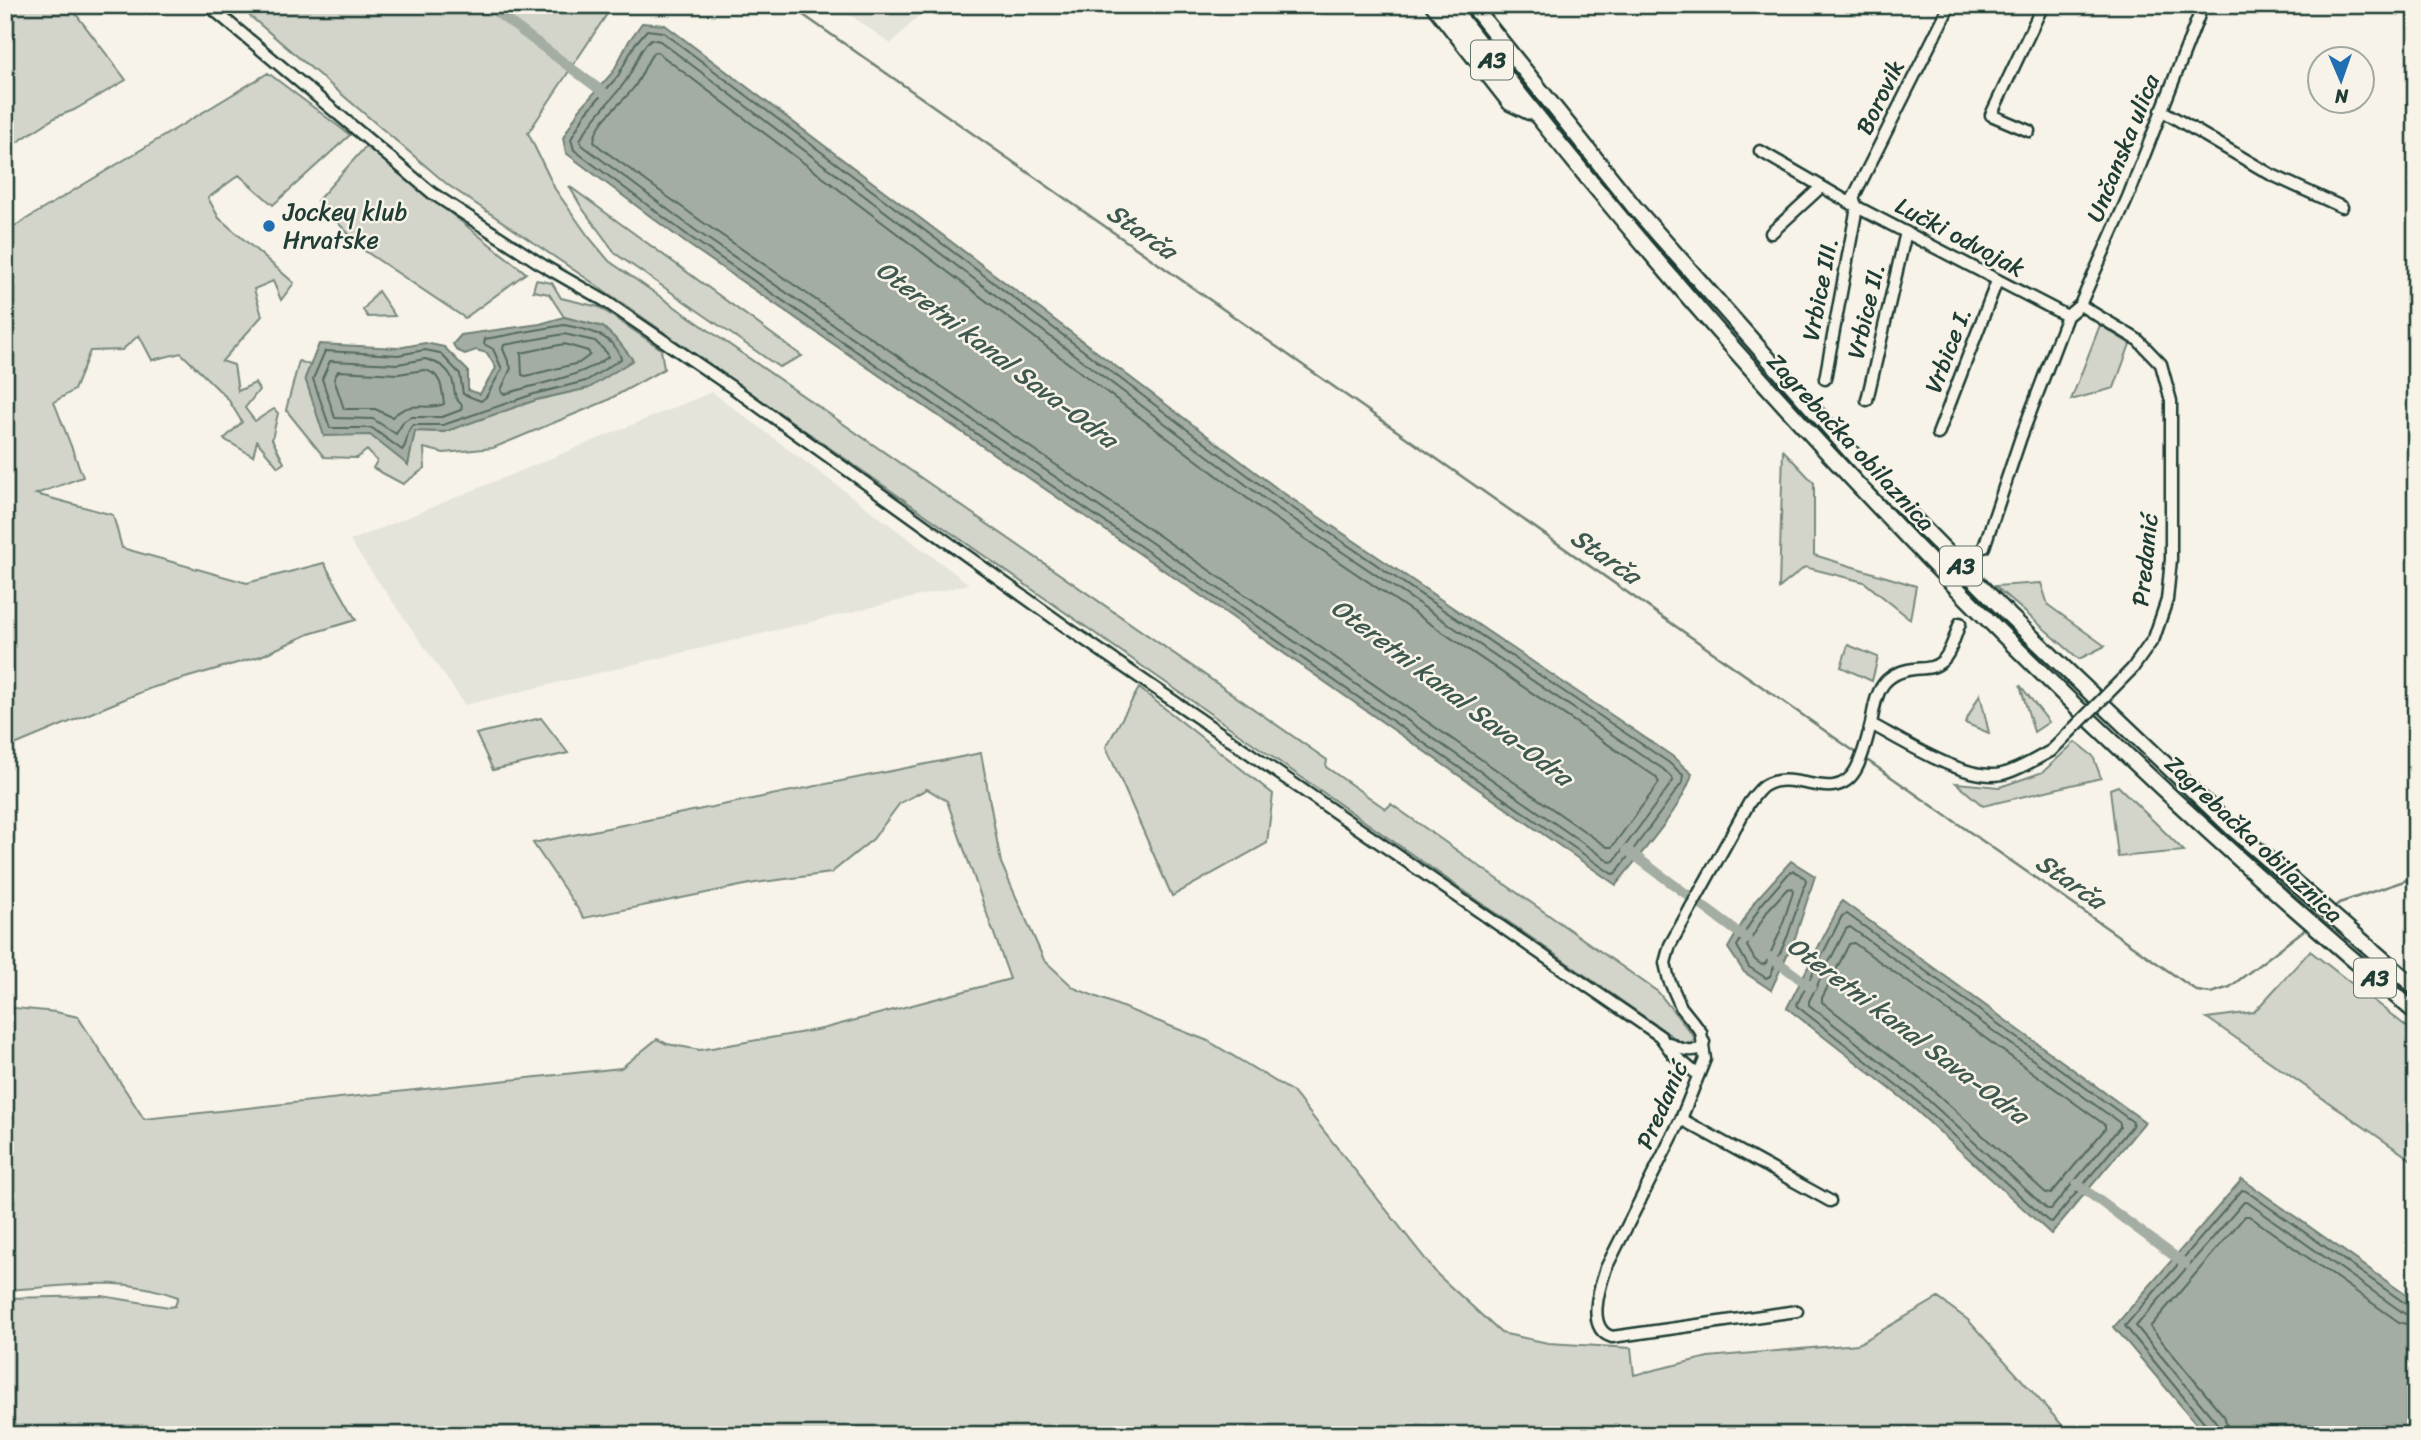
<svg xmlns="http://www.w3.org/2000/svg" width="2421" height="1440" font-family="Sriracha,sans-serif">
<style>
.built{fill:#e5e4d9}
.green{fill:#d3d5ca;stroke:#79897f;stroke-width:2}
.water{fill:#a4ada3;stroke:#6f8077;stroke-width:2}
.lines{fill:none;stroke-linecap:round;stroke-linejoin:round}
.shore{stroke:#546a60;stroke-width:2}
.stream{stroke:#6f8077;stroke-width:2.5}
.canal{stroke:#a4ada3;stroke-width:10}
.minor-casing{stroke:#1f3d34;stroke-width:15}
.highway-casing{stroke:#1f3d34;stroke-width:19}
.minor{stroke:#f7f3e8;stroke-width:10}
.highway{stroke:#f7f3e8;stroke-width:14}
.minor-bridge-casing{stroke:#1f3d34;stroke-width:15;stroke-linecap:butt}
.minor-bridge{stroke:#f7f3e8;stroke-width:10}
.poi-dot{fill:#1f6fb2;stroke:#f7f3e8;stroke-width:2.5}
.labels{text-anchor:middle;stroke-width:5;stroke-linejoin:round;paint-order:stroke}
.shield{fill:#f7f3e8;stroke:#60746a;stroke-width:2}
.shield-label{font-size:23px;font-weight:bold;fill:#1f3d34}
.street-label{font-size:24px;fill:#1f3d34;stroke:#f7f3e8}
.poi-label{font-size:24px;fill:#1f3d34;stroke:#f7f3e8;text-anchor:start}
.water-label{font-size:26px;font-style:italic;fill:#405950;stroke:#f7f3e8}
</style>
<rect width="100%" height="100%" fill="#f7f3e8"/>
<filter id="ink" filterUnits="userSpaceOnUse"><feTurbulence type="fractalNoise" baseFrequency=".0143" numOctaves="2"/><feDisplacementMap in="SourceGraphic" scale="14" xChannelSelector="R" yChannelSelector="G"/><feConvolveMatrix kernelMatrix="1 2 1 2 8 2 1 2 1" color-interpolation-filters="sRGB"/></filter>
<g filter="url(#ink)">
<path class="built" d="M836,5H929L891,44Z
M712,392L969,584L465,705L350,541Z"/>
<path class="green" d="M5,5H69L126,80L74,110L56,117L5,150Z
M237,5H613L528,133L555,189L588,236L609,261L1327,760L1326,767L1386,809L1391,804L1658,992L1695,1038L1690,1046L1679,1041L602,289L448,185Z
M268,73L350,135L273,205L239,175L208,198L219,218L294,283L281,300L273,281L254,289L262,316L222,361L234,365L238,391L255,383L259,390L245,408L255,421L274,409L278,413L272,439L284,463L278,467L257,441L253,456L224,439L242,422L228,399L181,353L152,360L139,335L122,350L90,351L74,390L54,402L83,477L36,494L113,515L122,548L247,583L324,563L356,620L309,634L261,656L151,688L5,749V232Z
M366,146L526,273L465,318L365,251L317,201Z
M569,186L802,356L779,367L616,254L582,208Z
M536,280L552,283L561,298L599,307L661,349L664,369L606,401L493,448L444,453L424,448L425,468L403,484L373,468L377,461L367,450L357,458L324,457L286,410L299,361L310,365L306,378L408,465L415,431L444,432L536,400L589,388L603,327L564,317L549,294L533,291Z
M378,291L395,316L368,317L363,310Z
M2100,325L2130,344L2114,388L2071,400Z
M1783,450L1814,483V555L1916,586L1910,619L1864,582L1805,567L1779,588Z
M2041,583L2048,605L2105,646L2079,659L1995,586Z
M1848,645L1878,657L1872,681L1841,667Z
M2020,685L2049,722L2034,732Z
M1139,688L1273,794L1267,843L1172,896L1106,747Z
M1980,694L1989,733L1965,723Z
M541,718L568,753L493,770L476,734Z
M2075,742L2093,756L2101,778L1983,806L1956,783L2000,787L2043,772Z
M981,753L1001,863L1044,960L1074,988L1208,1041L1293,1092L1438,1275L1501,1333L1548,1343L1631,1348L1634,1375L1708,1357L1858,1344L1938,1298L1968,1320L2071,1435H5V1298L102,1296L169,1307L175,1306L178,1297C114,1274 70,1287 5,1290V1007L56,1012L78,1017L144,1119L621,1068L657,1039L667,1044L700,1050L822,1029L1010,979L947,801L927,789L900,803L873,839L831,873L755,883L584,918L533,843Z
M2118,786L2184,851L2118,857L2110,789Z
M2332,924L2416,995V1003L2328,927Z
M2310,951L2416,1034V1163L2207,1018L2254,1012Z"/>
<path class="water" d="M642,23L665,25L1279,490L1672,756L1692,774C1682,809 1639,855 1616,885L1229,615L686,243L566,153L563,138L579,110L613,72L629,41Z
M564,317L603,327L619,342L633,360L589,388L536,400L444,432L415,431L408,465L370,435L324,436L305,378L319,344L398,348L425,343L444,347L468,371V390L480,394L496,368L487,353L476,350L465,354L456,350L453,344L461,335L540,324Z
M1791,861L1815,876L1795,938L1771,990L1744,972L1728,948L1755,901Z
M1842,901L2145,1122L2051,1234L1907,1102L1787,1008Z
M2242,1179L2416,1302V1435H2206L2114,1327Z"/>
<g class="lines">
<path class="shore" d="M647,30L663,32L1275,496L1668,762L1683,775L1682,783L1616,873L1612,874L1233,610L690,237L574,150L571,139L585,114L618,76L635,44Z
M651,39L660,41L1270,503L1663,769L1672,778L1673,781L1614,861L1610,862L1238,602L695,230L582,145L580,140C594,115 609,104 625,82C635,69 638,50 651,39Z
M654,52H657L1264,511L1656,777L1659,783L1612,847H1607L1244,594L701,221L602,149L594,142C595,122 620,105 632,90C642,78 645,63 654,52Z
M564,325C586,329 615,335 621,359L586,381L534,394L443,425H413C405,431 409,443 402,450L372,428H330L313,379L325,351L398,355L425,350L440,353L460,374L463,394L481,401L486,397L502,369L493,349L484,344L485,339Z
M564,334L595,341L607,353L608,357C578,379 540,382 505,394L502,393L501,390L511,368L503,349L504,345Z
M564,344L588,351L590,355L579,363L526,376L522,375L521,353Z
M425,359C435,361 449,368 452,379C456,391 452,396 462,405L461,410L442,417H411L404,421L396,434L373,419L335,418L322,379L330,361L398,364Z
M424,370C442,373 442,389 444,404C423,412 415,398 392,417L375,409H344L334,379L338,371L398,374Z
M1794,871L1805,878L1806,881L1788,935L1770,976L1766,978L1749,967L1737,946L1761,905L1790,872Z
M1792,888L1793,892L1780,932L1766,963L1762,965L1755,960L1747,946L1768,910L1787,889Z
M1847,914L2133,1122L2132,1126L2052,1222L2048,1221L1912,1097L1798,1007L1797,1004L1842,916Z
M1850,927L2120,1123V1127L2051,1209H2047L1917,1090L1809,1005V1001L1846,929Z
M1854,943L2105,1125V1129L2051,1194L2046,1193L1924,1082L1822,1002V998L1849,944Z
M2210,1435L2209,1428L2125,1326L2242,1190L2246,1191L2409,1306L2416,1307
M2219,1435L2216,1422L2136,1326L2244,1202H2247L2405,1314L2416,1316
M2230,1435L2224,1416L2150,1327L2245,1216H2249L2399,1322L2416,1327"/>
<path class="stream" d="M789,5L1858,754
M1864,758L2197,991L2211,993L2230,987L2308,927
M2333,908L2339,903L2416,877"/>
<path class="canal" d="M487,5L607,95
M1627,850L1747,939
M1771,957L1811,987
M2077,1184L2185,1264"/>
<g class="minor-casing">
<path id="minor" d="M208,5L432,193L544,266L605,301L733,388L1069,629L1660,1036L1673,1054L1698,1075
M2161,110L2270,174L2342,207
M2029,131L1991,115L2043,5
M1760,151L1857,207L2067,316L2080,305L2128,197L2203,5
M1771,233L1821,187
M2080,305L2138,340L2161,364L2171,401V559L2167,600L2154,638L2132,669
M1825,379L1857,207L1853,198L1950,5
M1867,400L1906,232
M1938,434L1997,281
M1984,547L2021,437L2067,316
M1871,724C1876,694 1880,673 1914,669C1924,668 1933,669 1941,662C1951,654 1955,635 1960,623
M1669,1043C1679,1049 1688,1052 1700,1049L1704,1042
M1681,1119L1830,1201
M1797,1311L1612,1337C1585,1329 1600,1286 1606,1268L1681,1119L1705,1059L1701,1032L1681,1007L1669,980L1665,963L1670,945L1749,803C1753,798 1758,790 1764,786C1793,767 1834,806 1855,771C1863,758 1867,739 1871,724C1903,741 1966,782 2002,774C2019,770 2035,759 2051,751"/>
</g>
<g class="highway-casing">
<path id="highway" d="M1433,5L1510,103L1529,112
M1450,5C1734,375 2059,713 2416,1013
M1472,5L1635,208L1873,477L2009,615L2231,827L2416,988"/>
</g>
<use href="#minor" class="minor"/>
<use href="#highway" class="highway"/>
<g class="minor-bridge-casing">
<path id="minor-bridge" d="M2051,751L2132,669"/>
</g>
<use href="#minor-bridge" class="minor-bridge"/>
</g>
</g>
<circle class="poi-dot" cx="269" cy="226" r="7"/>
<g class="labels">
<g class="shield">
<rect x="1471" y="40.5" width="42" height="39" rx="5"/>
<rect x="1940" y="546.5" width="42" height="39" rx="5"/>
<rect x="2354" y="958.5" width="42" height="39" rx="5"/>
</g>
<g class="shield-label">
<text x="1492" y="68">A3</text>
<text x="1961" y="574">A3</text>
<text x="2375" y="986">A3</text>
</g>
<g class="street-label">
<text transform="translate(1880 97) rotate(-64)" y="8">Borovik</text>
<text transform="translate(2123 148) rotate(-68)" y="8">Unčanska ulica</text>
<text transform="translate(1960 237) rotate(28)" y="8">Lučki odvojak</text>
<text transform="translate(1820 289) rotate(-79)" y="8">Vrbice III.</text>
<text transform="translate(1866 311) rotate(-77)" y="8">Vrbice II.</text>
<text transform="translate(1948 350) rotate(-69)" y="8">Vrbice I.</text>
<text transform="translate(1851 442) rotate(47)" y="8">Zagrebačka obilaznica</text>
<text transform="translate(2145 560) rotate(-84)" y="8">Predanić</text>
<text transform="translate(2254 839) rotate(43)" y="8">Zagrebačka obilaznica</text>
<text transform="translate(1662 1105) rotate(-66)" y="8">Predanić</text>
</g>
<g class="poi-label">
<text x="283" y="220">Jockey klub<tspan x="283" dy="28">Hrvatske</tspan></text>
</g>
<g class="water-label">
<text transform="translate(1142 231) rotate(35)" y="9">Starča</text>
<text transform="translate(997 354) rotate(37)" y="9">Oteretni kanal Sava-Odra</text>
<text transform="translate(1606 556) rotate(35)" y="9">Starča</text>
<text transform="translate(1452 692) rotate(37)" y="9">Oteretni kanal Sava-Odra</text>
<text transform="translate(2071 881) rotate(35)" y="9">Starča</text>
<text transform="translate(1908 1030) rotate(37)" y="9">Oteretni kanal Sava-Odra</text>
</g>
</g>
<rect width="2421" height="1440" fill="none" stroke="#f7f3e8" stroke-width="28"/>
<rect x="14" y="14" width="2393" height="1412" fill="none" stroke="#1f3d34" stroke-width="2.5" filter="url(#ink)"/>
<g transform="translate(2341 80) rotate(178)"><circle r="33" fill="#f7f3e8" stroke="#a1aaa0" stroke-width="2"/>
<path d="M0-5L12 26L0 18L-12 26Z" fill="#1f6fb2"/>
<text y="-10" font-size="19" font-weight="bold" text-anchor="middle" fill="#1f3d34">N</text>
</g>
</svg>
